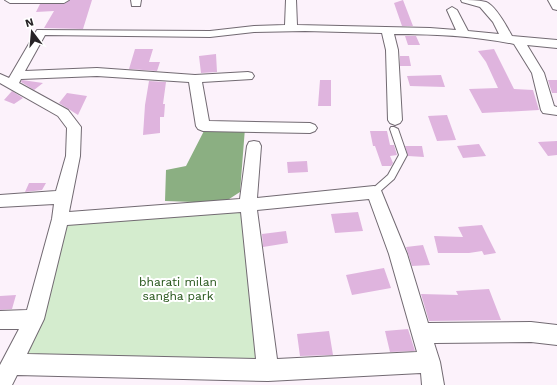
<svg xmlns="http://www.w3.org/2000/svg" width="557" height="385" font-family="'Work Sans',sans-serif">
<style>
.green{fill:#d4ecce}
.water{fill:#8baf82}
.building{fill:#dfb4de}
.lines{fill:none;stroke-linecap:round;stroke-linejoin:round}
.service-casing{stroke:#726a72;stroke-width:2}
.minor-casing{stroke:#726a72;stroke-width:2}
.service{fill:#fff;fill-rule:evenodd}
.minor{fill:#fff;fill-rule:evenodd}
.labels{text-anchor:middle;stroke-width:4;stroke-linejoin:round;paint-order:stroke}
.park-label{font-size:12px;fill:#235317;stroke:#fff}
</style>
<rect width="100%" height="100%" fill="#fcf2fb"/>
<path class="green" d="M248,205L268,370L11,364L60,219Z"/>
<path class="water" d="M206,127L245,128L240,192L223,203L165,201L166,170L186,166Z"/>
<path class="building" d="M70,0H92L83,29L44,28L54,11L36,12L40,4H64Z
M403,0L413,26H402L394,3Z
M405,36H416L420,45H408Z
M135,49H153L149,62H160L157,71L129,69Z
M494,49L514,89L533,90L539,110L482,113L469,89L498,88L486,62L478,51Z
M216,54L217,72L201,73L199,56Z
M400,56H409L411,66H400Z
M441,75L445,87L410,86L407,76Z
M22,80L43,83L34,90L21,82Z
M320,80H331V106H318Z
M548,80H557V93H552Z
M149,81L166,82L163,104H165L164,117H160V133L143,135L145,105Z
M12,91L23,98L14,104L4,100Z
M67,93L87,96L78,115L59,103Z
M447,115L456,140L437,141L428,116Z
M370,131H387L390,145H394L397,155L390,156L393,163L391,166H382L375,146H373Z
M557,141V155L548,156L538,142Z
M479,144L486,156L463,158L457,146Z
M405,146H422L424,157L408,156Z
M307,161L308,172L288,173L287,162Z
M29,183H46L42,190L25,192Z
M358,212L363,231L335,233L331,214Z
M482,225L496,253L484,255L482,251L469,253H438L434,236L463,237L458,227Z
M286,231L288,243L263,247L262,234Z
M423,245L430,265L412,266L406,247Z
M384,268L391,288L352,295L346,275Z
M489,289L501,320L429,321L421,294L458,295L456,291Z
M16,295L12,309L0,310V296Z
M408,329L415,351L390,352L385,331Z
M329,331L333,355L300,356L297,334Z"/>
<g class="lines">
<g class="service-casing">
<path id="service" d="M391,127H394L398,129L407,155L394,179L377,194H371L370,192L371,190L388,175L399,155L390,129Z"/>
</g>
<g class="minor-casing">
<path id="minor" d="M5,0H69L64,3H10Z
M131,0H141L140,6H132Z
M286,0H296L297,25L430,28L456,30L447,10L452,7L457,10L468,31L499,34L493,22L480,7L462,2L461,0C469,0 478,0 486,2C496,6 507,27 512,36L557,40V48L527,45L544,73L554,106L557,107V115L543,113L541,110L532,73L514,44C475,36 434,34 394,34L398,50L402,120L400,123L395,125L390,123L388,120L386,50L382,33L305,31L254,32L210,37L45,35L25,71L97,68L195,75L248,72L252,73L254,76L252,79L202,82L209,121L310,123L315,125L317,128L315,131L310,133L203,131L198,129L196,126L189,82L97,76L21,79L19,83L68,110L81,127L80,156L69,212L240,199L247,146L249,142L254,141L259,142L261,146L257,198L374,186L380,188L407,254L428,323L531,322L557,325V345L531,342L434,343L440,362L444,385H422L421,373L268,381L17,375L12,385H0V365L19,329H0V311L27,310L52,219L54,204L0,207V195L56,191L66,156L67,128L58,116L0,83V74L9,78L37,30L210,31L254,26L285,25ZM369,199L389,254L417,352L277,359L257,210ZM241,212L256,359L27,354L44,319L67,225Z
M548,0H557V10L553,9Z"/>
</g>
<use href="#service" class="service"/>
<use href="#minor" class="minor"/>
</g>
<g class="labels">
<g class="park-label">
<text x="178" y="286">bharati milan<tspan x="178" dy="14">sangha park</tspan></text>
</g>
</g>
<g transform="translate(32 32) rotate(344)" stroke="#ffffff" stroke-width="3" paint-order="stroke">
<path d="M0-3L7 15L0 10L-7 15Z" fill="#272326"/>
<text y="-6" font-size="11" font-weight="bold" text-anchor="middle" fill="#272326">N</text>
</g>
</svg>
